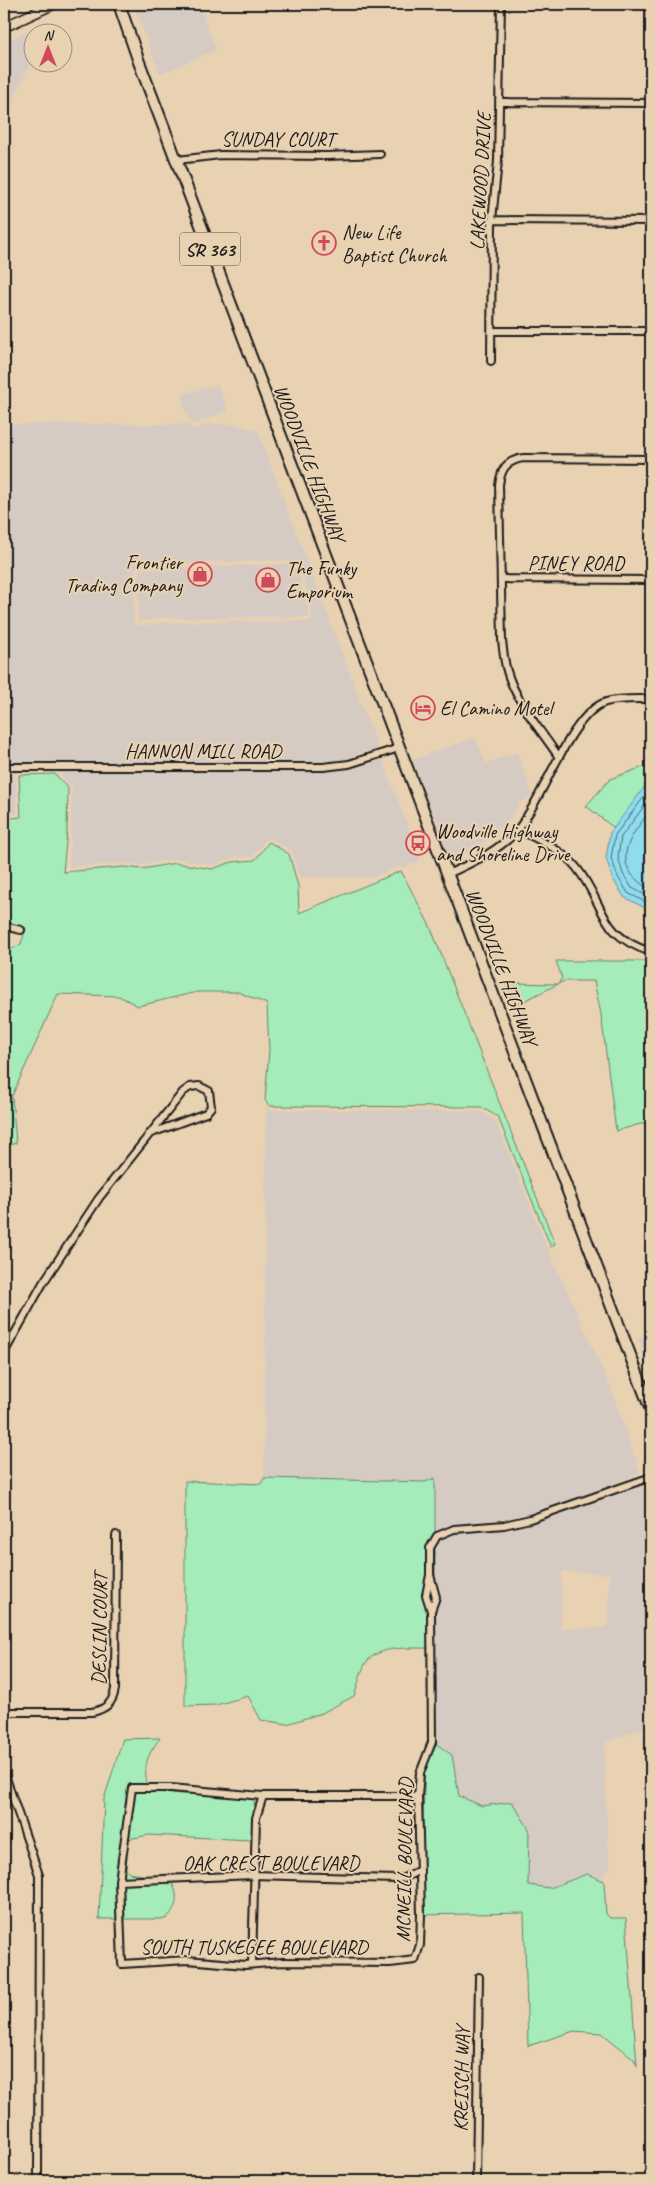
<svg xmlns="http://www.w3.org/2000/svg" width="655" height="2185" font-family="Caveat,sans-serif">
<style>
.built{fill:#d6cbc3;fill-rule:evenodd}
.green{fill:#a5ecba;stroke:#60846b}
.water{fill:#8fdcef;stroke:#618f9b}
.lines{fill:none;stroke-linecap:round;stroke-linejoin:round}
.shore{stroke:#4a6970;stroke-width:1}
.street-casing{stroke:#1c1c1c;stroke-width:10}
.secondary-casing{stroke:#1c1c1c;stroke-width:12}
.primary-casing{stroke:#1c1c1c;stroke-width:14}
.street{stroke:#e9d2b2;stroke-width:6}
.secondary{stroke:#e9d2b2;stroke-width:9}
.primary{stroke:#e9d2b2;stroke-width:10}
.labels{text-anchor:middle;stroke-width:4;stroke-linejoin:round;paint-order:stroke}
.shield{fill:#e9d2b2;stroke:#5a5349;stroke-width:1}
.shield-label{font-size:19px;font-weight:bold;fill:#1c1c1c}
.street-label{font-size:20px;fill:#1c1c1c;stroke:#e9d2b2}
.poi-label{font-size:20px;fill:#1c1c1c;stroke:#e9d2b2;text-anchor:start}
</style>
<rect width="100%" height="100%" fill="#e9d2b2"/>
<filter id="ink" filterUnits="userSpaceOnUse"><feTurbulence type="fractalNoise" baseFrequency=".02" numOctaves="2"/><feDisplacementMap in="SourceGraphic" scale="10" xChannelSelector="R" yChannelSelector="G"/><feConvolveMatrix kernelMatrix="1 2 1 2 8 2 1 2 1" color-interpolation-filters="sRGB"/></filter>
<g filter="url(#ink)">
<path class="built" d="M133,4H202L204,19L216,50L160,74Z
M34,28L32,60L4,120V43Z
M218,385L228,411L193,425L184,409L182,394Z
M4,424H188L190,427L194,429L207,424H235L258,431L379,750L348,760L323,763L4,762ZM285,560L301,570L313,616L310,621L164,622L138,626L134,622L135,569L139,565Z
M286,564L298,571L310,617L164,618L138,622L139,569Z
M475,737L486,763L517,752L533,796L522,801L511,817L490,838L470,851L450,858L412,760Z
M382,759L421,860L403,868L399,867L372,878L299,877L291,850L270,838L266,839L253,857L232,858L212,865L176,859L142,865L124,863L69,867L72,788L58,772H323L350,769Z
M4,771H18L15,775L17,813L4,815Z
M266,1107L269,1110L480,1111L495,1120L548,1249L610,1386L641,1473L560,1505L529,1515L473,1524L474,1533L530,1524L651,1482V1726L637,1730L607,1742L605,1746L606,1807L610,1869L604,1874V1881L587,1874L550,1888L528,1885V1829L459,1796L452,1755L435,1743V1478L425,1482L264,1478ZM562,1572L610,1574L607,1627L561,1628Z
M651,1334V1374L638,1339Z"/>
<path class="green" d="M643,767L651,768V857L586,806L610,779Z
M55,774L68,788L67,832L63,872L124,867L142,869L176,863L212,869L232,862L255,860L269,842L289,854L298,886L299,913L401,871L430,926L555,1244L551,1247L498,1117L481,1107L269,1106L265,1100L269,1050L267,1004L238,992H197L138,1006L119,996L58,994L12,1096L16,1143L4,1147V953L21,944L26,928L4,924V819L21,817L19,775Z
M556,961H651V1121L616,1131L601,1014L594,981H564L514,1006L506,983L558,984L562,978Z
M264,1478L425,1482L435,1478V1648C414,1649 384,1644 368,1660C361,1668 358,1686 354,1696L322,1713L287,1724L261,1720L248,1696L216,1705L185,1706V1481L261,1484Z
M160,1738C146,1757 142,1767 149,1790L181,1794H255L251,1840L149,1835L128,1839L126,1869L129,1873L170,1879C179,1895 179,1905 166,1919H99L104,1799L123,1739Z
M435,1743L452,1755L459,1796L482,1806L512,1802L529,1829L528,1885L550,1888L587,1874L604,1881L606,1914L610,1918H626L637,2066L634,2059L602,2033L574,2031L528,2046L524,1913L417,1915L421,1877L425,1761Z"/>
<path class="water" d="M651,782V911L624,897L613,879L606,858L610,833L646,785Z"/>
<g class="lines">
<path class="shore" d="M651,788L615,835L611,858L618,877L628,893L651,905
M651,797L621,837L618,857L623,874L632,888L651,898
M651,810C628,838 608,866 651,890"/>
<g class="street-casing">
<path id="street" d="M500,102L651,103
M177,160L221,155L327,156L380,154
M492,220L651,221
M491,331H651
M491,361L492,220L498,161L501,4
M501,579L651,580
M558,756C540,729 516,702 507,671C504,661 503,650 502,640L499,485C501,469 506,461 523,458L651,459
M4,767H323L349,764L399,748
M518,829C538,840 561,849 576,867C606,904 597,935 651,952
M448,874C472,863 501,850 518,829C543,800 570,713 606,702C620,698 636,699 651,699
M4,926L21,930
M4,1353L43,1283L99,1198L183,1092L190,1087L199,1086L209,1091L211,1107L206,1113L149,1134
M431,1611L426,1595L430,1575V1548L437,1536L454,1529L504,1525L530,1519L651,1477
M4,1712H92C106,1709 113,1703 115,1689L116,1535
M4,1772L39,1875L38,2181
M418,1796H263L171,1788H132L119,1881L122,1964L187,1960L245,1965L282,1962L390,1963L415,1960L420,1945L421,1914L418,1796L420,1773L432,1742L431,1611L436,1597L430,1575
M119,1881L253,1875L396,1879L404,1878L420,1870
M252,1964L256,1818L263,1796
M476,2181L479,1977"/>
</g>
<g class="secondary-casing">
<path id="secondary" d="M4,27L54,4"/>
</g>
<g class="primary-casing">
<path id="primary" d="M119,4L139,62L651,1410"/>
</g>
<use href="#street" class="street"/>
<use href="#secondary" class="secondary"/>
<use href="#primary" class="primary"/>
</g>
</g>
<defs>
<g id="church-ring" transform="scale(1.25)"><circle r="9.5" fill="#e9d2b2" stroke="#d1495b" stroke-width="1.5"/><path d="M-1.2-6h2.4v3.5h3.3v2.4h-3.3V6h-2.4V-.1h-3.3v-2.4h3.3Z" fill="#d1495b"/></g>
<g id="shop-ring" transform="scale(1.25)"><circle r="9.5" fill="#e9d2b2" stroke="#d1495b" stroke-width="1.5"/><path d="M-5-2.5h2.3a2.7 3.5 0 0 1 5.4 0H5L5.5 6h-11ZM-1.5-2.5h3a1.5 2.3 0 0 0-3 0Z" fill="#d1495b"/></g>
<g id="hotel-ring" transform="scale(1.25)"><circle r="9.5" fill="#e9d2b2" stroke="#d1495b" stroke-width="1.5"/><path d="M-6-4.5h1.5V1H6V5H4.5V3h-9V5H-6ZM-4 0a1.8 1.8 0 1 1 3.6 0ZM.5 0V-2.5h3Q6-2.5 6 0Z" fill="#d1495b"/></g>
<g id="bus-ring" transform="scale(1.25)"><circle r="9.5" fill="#e9d2b2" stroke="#d1495b" stroke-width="1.5"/><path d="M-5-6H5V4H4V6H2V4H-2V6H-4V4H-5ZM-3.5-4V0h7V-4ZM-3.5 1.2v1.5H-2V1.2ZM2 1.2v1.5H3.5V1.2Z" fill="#d1495b"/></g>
</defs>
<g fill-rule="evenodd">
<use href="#church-ring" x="324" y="243"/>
<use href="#shop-ring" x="200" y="574"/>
<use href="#shop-ring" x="268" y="580"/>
<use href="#hotel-ring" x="423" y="708"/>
<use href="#bus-ring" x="418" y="843"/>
</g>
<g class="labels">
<rect class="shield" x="180" y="232.5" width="60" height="33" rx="4"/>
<g class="shield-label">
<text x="210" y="256">SR 363</text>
</g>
<g class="street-label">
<text x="278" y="146">SUNDAY COURT</text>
<text transform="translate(480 181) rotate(-87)" y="7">LAKEWOOD DRIVE</text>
<text transform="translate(310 463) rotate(69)" y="7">WOODVILLE HIGHWAY</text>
<text x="576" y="570">PINEY ROAD</text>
<text x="203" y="758">HANNON MILL ROAD</text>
<text transform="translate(502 967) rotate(69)" y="7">WOODVILLE HIGHWAY</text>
<text transform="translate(99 1629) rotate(-89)" y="7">DESLIN COURT</text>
<text transform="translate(404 1860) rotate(-89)" y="7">MCNEILL BOULEVARD</text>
<text x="271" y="1870">OAK CREST BOULEVARD</text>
<text x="254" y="1954">SOUTH TUSKEGEE BOULEVARD</text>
<text transform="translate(461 2079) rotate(-89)" y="7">KREISCH WAY</text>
</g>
<g class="poi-label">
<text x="342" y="239">New Life<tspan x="342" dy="23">Baptist Church</tspan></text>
<text x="182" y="569" text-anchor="end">Frontier<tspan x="182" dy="23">Trading Company</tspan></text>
<text x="286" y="575">The Funky<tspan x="286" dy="23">Emporium</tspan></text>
<text x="440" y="715">El Camino Motel</text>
<text x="436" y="838">Woodville Highway<tspan x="436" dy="23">and Shoreline Drive</tspan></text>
</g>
</g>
<rect width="655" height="2185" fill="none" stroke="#e9d2b2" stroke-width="20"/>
<rect x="10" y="10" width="635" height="2165" fill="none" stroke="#1c1c1c" stroke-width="2" filter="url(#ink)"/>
<g transform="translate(48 48)"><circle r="24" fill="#e9d2b2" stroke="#978976"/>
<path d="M0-4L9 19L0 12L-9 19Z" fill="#d1495b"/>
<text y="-8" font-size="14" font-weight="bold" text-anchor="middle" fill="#1c1c1c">N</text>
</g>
</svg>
